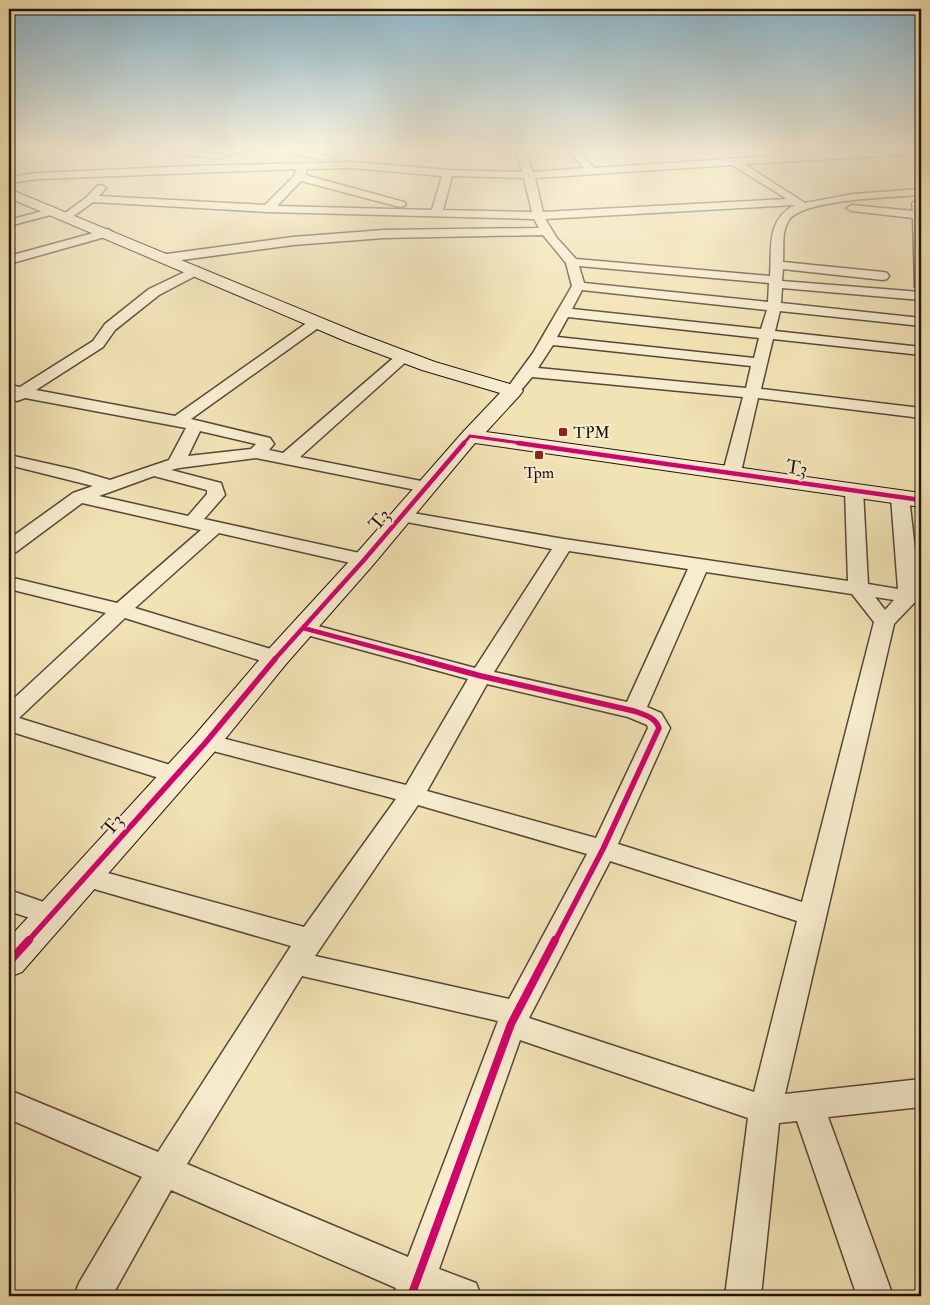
<svg xmlns="http://www.w3.org/2000/svg" width="930" height="1305" font-family="'IM FELL Double Pica',serif">
<style>
.lines{fill:none;stroke-linecap:round;stroke-linejoin:round}
.street-casing{stroke:#544838;stroke-width:3}
.secondary-casing{stroke:#1f140e;stroke-width:2}
.street{fill:#f7edce;fill-rule:evenodd}
.secondary{fill:#f7edce;fill-rule:evenodd}
.cycleway-far3-casing{stroke:#f7edce;stroke-width:5}
.cycleway-far2-casing{stroke:#f7edce;stroke-width:7}
.cycleway-far1-casing{stroke:#f7edce;stroke-width:9}
.cycleway-casing{stroke:#f7edce;stroke-width:11}
.cycleway-far3{stroke:#d6006c;stroke-width:3}
.cycleway-far2{stroke:#d6006c;stroke-width:4.5}
.cycleway-far1{stroke:#d6006c;stroke-width:5.5}
.cycleway{stroke:#d6006c;stroke-width:8}
.poi-dot{fill:#8f2418;stroke:#f7edce;stroke-width:2}
.labels{text-anchor:middle;stroke-width:4;stroke-linejoin:round;paint-order:stroke}
.far-poi-label{font-size:16px;fill:#1f140e;stroke:#f7edce;text-anchor:start}
.street-label{font-size:19px;fill:#1f140e;stroke:#f7edce}
</style>
<rect width="100%" height="100%" fill="#f2e3b4"/>
<filter id="stains"><feTurbulence type="fractalNoise" baseFrequency=".004" numOctaves="4"/><feColorMatrix values="0 0 0 0 .2 0 0 0 0 .09 0 0 0 0 .02 0 0 0 .5 -.17"/></filter>
<radialGradient id="worn" r=".72"><stop offset=".6" stop-color="#630" stop-opacity="0"/><stop offset="1" stop-color="#630" stop-opacity=".3"/></radialGradient>
<g class="lines">
<g class="street-casing">
<path id="street" d="M163,149C181,148 197,153 215,153C225,153 233,148 246,149L244,151L216,159L168,152Z
M293,149L332,157L333,159L328,162L293,153L291,151Z
M514,149H524L533,172L584,168L567,149H577L594,168L845,151L921,149V154L744,164L805,203L853,194L921,189V195C895,197 803,199 789,220C781,231 784,249 783,262L883,272L887,273L889,276L887,279L883,280L783,269L782,281L921,292V300L782,288L781,303L921,318V326L780,311L775,331L921,347V355L773,339L761,389L921,408V418L758,398L741,472L738,476L732,477L726,476L723,472L743,397L532,377L518,394H508L505,391L533,353L572,286L566,263L543,235L384,238L293,245L167,262L161,258L167,254L293,237L384,230L539,228L534,219L268,212L93,202L71,218L67,219L61,216L87,197L97,186L101,185L106,188L99,196L265,205L294,176L297,169L39,179L9,183V177L39,173L192,166L352,162L448,170L523,172ZM732,165L787,199L543,212L535,178ZM352,168L442,176L432,210L277,206L301,181L400,207L404,206L406,204L404,202L305,175L307,169ZM452,176L524,178L532,212L443,210ZM795,205C766,219 772,249 770,276L576,259L557,238L545,219ZM579,266L769,283L768,302L584,283ZM582,290L767,310L761,329L572,309ZM568,317L759,338L754,358L557,337ZM553,345L751,366L746,388L538,368Z
M918,200L921,201V291L915,287L913,218L852,211L846,208L852,205L913,211L912,203Z
M54,208L60,211L58,213L9,226V220Z
M108,229L114,233L112,235L9,264V256Z
M195,267L199,268L201,271L199,274L159,295L115,330L103,347L36,390L175,416L311,320H321L323,323L321,326L191,419L270,438L274,444L269,450L283,453L398,354H408L410,357L408,360L300,457L426,482L432,483L435,487L432,491L426,492L256,458L179,468L171,470L221,483L225,495L204,519L364,554L371,556L374,560L371,564L364,566L219,533L135,608L284,653L287,658L284,663L276,664L268,663L125,618L19,718L183,769L187,775L183,781L175,783L9,731V703L106,613L9,589V577L117,603L201,530L82,503L16,552L9,554V539L73,493L93,486L9,465V455L76,470L110,480L169,460L186,428L25,398L17,401L12,399L9,395V385L20,387L93,341L105,324L149,289ZM200,431L256,444L251,449L188,456ZM154,476L207,490V494L188,516L99,496Z
M854,485L860,486L863,490L868,584L898,589L891,497L894,493L900,492L906,493L909,497L921,603H914L894,624L785,1094L921,1079V1107L828,1117L893,1296H857L797,1121L779,1123L761,1296H725L748,1118L520,1040L439,1269L476,1283L481,1296H393L396,1288L171,1190L112,1296H74L79,1283L142,1177L9,1119V1090L158,1152L291,946L77,884L73,877L77,870L86,867L304,927L396,799L198,747L194,742L198,737L206,734L406,785L468,679L296,632L293,628L296,624L303,622L475,668L552,549L401,521L395,520L392,516L395,512L401,511L564,539L848,581L845,490L848,486ZM569,551L688,569L627,702L494,672ZM706,572L852,594L874,622L802,902L618,844L670,728L661,713L647,707ZM875,597L894,600L885,610ZM487,684L628,717L647,725L648,728L596,838L427,791ZM418,805L587,854L509,999L315,956ZM610,861L797,921L754,1092L529,1018ZM302,976L498,1021L408,1257L187,1164Z
M9,890L61,908L65,915L61,922L51,925L9,911Z"/>
</g>
<g class="secondary-casing">
<path id="secondary" d="M9,189L358,333L435,362L520,387L523,391L520,395L486,432L921,493V507L475,443L373,565L286,664L217,749L22,972L9,977V938L195,735L266,652L355,555L463,432L500,393L422,370L345,341L9,198Z"/>
</g>
<use href="#street" class="street"/>
<use href="#secondary" class="secondary"/>
<g class="cycleway-far3-casing">
<path id="cycleway-far3" d="M463,444L470,436L527,444"/>
</g>
<g class="cycleway-far2-casing">
<path id="cycleway-far2" d="M518,443L921,500
M303,628L423,660
M274,660L364,560L464,443"/>
</g>
<g class="cycleway-far1-casing">
<path id="cycleway-far1" d="M418,659L481,676L634,711C645,715 655,717 659,728L603,849L555,941
M28,941L206,742L275,659"/>
</g>
<g class="cycleway-casing">
<path id="cycleway" d="M9,962L29,940
M411,1296L511,1024L555,940"/>
</g>
<use href="#cycleway-far3" class="cycleway-far3"/>
<use href="#cycleway-far2" class="cycleway-far2"/>
<use href="#cycleway-far1" class="cycleway-far1"/>
<use href="#cycleway" class="cycleway"/>
</g>
<linearGradient id="sky" x2="0" y2="1"><stop stop-color="#89b8cf"/><stop offset="0.45" stop-color="#f9f2dd"/><stop offset="1" stop-color="#f9f2dd" stop-opacity="0"/></linearGradient>
<rect width="930" height="331" fill="url(#sky)"/>
<g class="poi-dot">
<rect x="558" y="427" width="10" height="10" rx="2.5"/>
<rect x="534" y="450" width="10" height="10" rx="2.5"/>
</g>
<g class="labels">
<g class="far-poi-label">
<text x="573" y="438">TPM</text>
<text x="539" y="478" text-anchor="middle">Tpm</text>
</g>
<g class="street-label">
<text transform="translate(797 467) rotate(9)" y="7">T3</text>
<text transform="translate(379 519) rotate(-49)" y="7">T3</text>
<text transform="translate(112 824) rotate(-49)" y="7">T3</text>
</g>
</g>
<rect width="930" height="1305" fill="none" stroke="#f2e3b4" stroke-width="30"/>
<rect x="10" y="10" width="910" height="1285" fill="none" stroke="#1f140e" stroke-width="2.5"/>
<rect x="15" y="15" width="900" height="1275" fill="none" stroke="#1f140e"/>
<rect width="100%" height="100%" filter="url(#stains)"/>
<rect width="100%" height="100%" fill="url(#worn)"/>
</svg>
